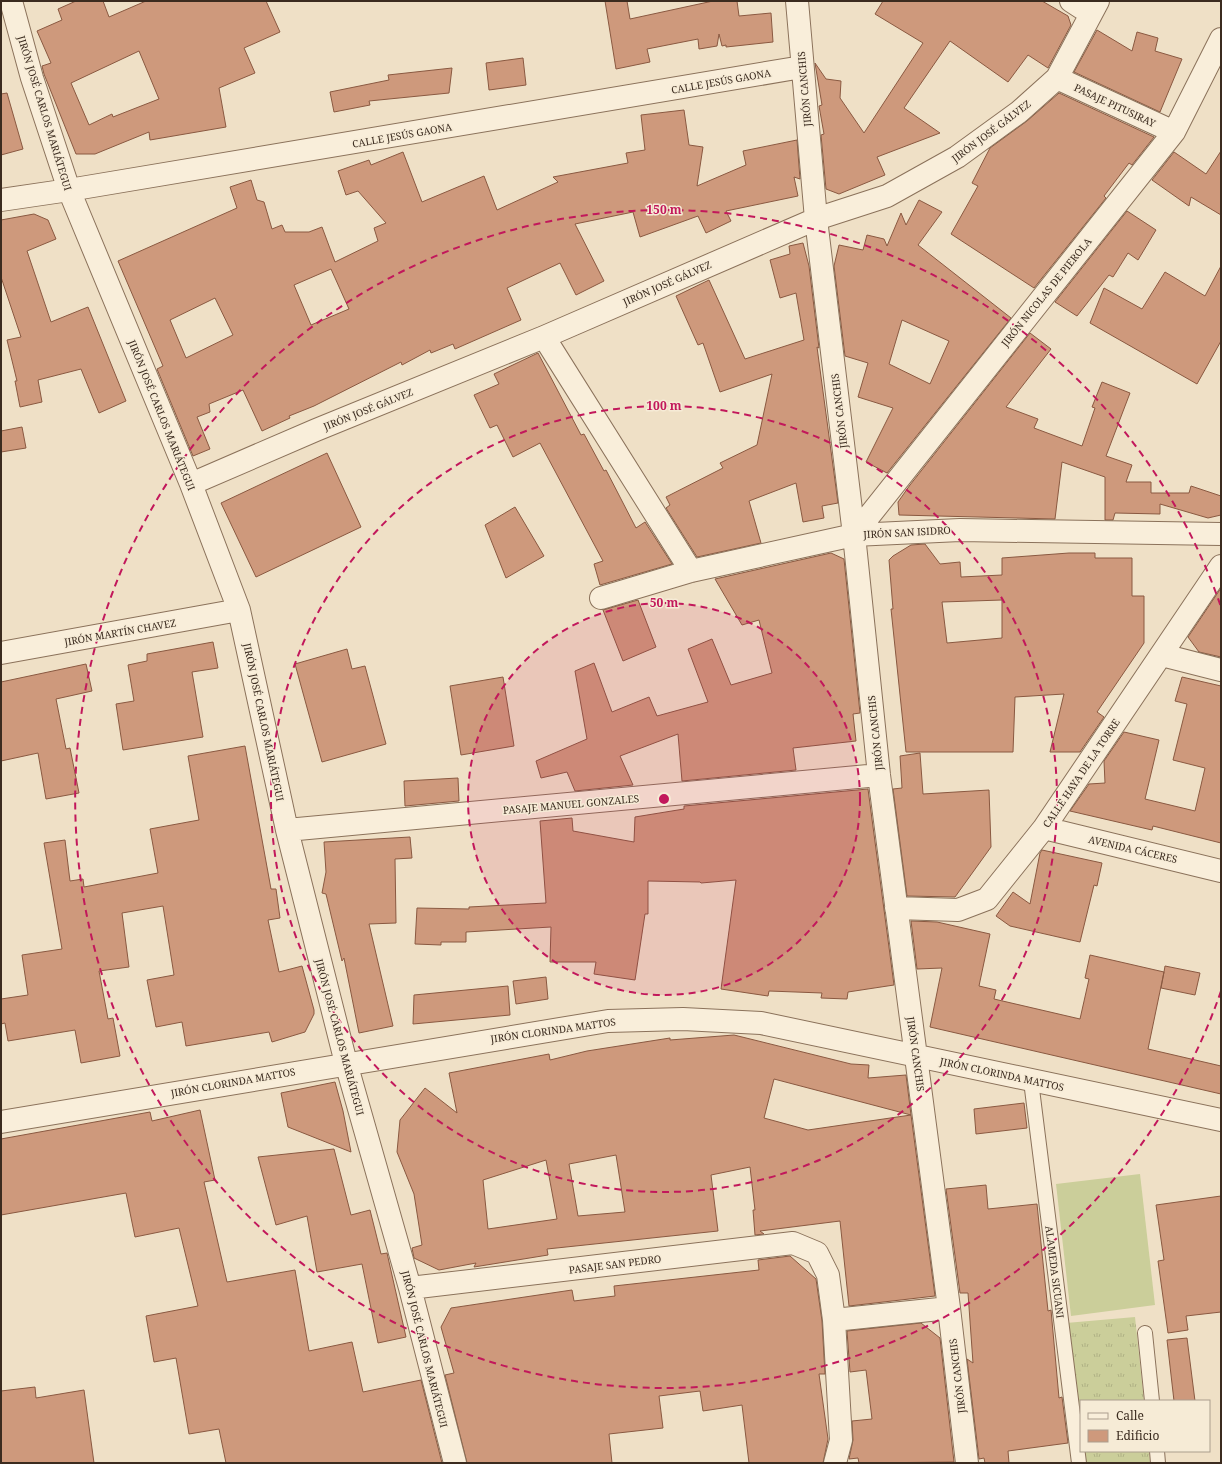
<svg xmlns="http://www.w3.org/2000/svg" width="1222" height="1464" font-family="'Noto Serif',serif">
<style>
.grass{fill:url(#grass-tufts)}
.pitch{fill:#cbce9a}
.building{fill:#ce997c;stroke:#8a5941;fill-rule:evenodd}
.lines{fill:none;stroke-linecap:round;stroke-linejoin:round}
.lane-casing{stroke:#8b725b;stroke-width:16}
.street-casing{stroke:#8b725b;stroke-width:24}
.lane{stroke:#f9eeda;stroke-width:14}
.street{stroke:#f9eeda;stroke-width:22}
.ring{fill:none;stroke:#c2185b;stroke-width:2;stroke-dasharray:7 5}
.labels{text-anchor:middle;stroke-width:3;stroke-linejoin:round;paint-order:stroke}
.street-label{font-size:10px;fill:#3b2b1f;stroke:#f6ebd6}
.centre{fill:#c2185b;stroke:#f6ebd6;stroke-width:2}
.ring-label{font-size:12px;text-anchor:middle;font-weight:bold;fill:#c2185b;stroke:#f6ebd6;stroke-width:3;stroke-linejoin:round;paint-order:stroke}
</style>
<defs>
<pattern id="grass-tufts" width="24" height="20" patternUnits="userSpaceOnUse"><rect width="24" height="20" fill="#cbce9a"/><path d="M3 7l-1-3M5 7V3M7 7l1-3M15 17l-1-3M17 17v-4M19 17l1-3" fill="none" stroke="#afb184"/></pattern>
</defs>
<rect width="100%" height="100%" fill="#efe0c6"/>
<path class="grass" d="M1135,1317L1144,1401H1081V1448L1066,1323Z
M1081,1451H1149L1150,1463H1083Z"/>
<path class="pitch" d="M1140,1174L1155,1305L1071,1316L1056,1184Z"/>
<path class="building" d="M76,1H103L109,17L146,1H266L280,32L244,48L255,73L219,88L226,127L150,140L149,132L95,154H76L44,74L42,66L51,63L37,31L62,20L58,9ZM139,51L159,99L113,117L112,114L89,125L71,83Z
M605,1H627L630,19L713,1H737L739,16L771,13L773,42L726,47V45L722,46L719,34L717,46L699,49L698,39L647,49L650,62L616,69Z
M883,1H1042L1068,16L1071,25L1048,68L1028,55L1008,82L950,41L904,108L940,133L877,157L885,175L839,194L826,189L821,135L824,134L819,106L822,105L815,63L826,79L841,81L840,98L864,133L923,43L875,14Z
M1097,30L1132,51L1137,32L1158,38L1155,51L1182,59L1160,112L1074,72Z
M523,58L526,85L489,90L486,63Z
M452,68L449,93L369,101L370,105L334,112L330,92L389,80L388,75Z
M7,93L23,149L1,155V94Z
M1059,93L1154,137L1132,165L1129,163L1104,196L1106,198L1034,288L951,234L978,186L972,183L990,148L1027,121Z
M684,110L689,145L703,147L697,186L746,165L743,151L797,140L800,179L794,177L798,196L726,211L731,221L706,233L698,216L640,237L633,212L575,224L604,281L576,295L560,263L507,288L521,320L455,349L453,344L431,353L430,350L402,365L401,362L314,406L289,416L290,418L262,431L243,390L209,404L210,412L197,417L210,449L193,456L157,369L163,366L118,261L237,208L230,187L251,180L257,200L264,202L272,229L282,225L285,232H309L322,227L335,262L378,241L374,228L386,223L358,191L346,195L338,171L369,160L371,165L403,152L422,202L484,176L497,210L558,182L553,177L628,163L626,153L645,150L641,115ZM331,269L349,309L311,325L294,285ZM215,298L233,335L186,358L170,320Z
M1221,151V215L1191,197L1189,206L1152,180L1174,152L1206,174Z
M919,200L942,212L918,245L1011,318L887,473L866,462L893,408L858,397L868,363L845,356L834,266L839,245L863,250L867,235L884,239L887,246L901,213L906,225ZM902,320L949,341L930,384L889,364Z
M1127,211L1156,230L1138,260L1128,253L1113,277L1109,275L1077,316L1055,302Z
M34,214L48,220L56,239L27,251L51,322L88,307L126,401L99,413L81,369L38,380L42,402L20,407L15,381H17L7,340L21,337L1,277V220Z
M803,243L809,266L819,348L817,347L838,503L822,506L824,518L803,522L796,483L749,501L761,543L697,557L666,508L670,505L666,497L723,468L720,463L757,445L772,374L720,392L703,343L698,345L676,296L709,280L745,359L804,340L796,293L780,298L770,260L790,254L789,246Z
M1221,266V341L1197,384L1090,323L1104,288L1142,309L1165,272L1205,296Z
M1030,333L1051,349L1006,407L1038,419L1034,428L1082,446L1095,408L1092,407L1102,382L1130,393L1106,456L1132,465L1126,482H1151V493H1189L1191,486L1221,496V515L1208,518L1160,504V514L1115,513L1113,520H1105V477L1062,462L1055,519L899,515L898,502L910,485Z
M538,353L581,435L584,434L604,471L606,470L636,528L645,522L672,564L600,585L594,564L603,561L540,443L513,457L497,425L490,428L474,395L499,384L494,374Z
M22,427L26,448L1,452V431Z
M327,453L361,527L256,577L221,503Z
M515,507L544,556L506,578L485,525Z
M925,544L940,564L960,562L961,577L1002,575V558L1069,553H1095V558H1132V596H1144V643L1097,712L1104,717L1080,752H1050L1064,694L1015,697L1013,752H906L891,609H893L889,560L893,556L911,545ZM1002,600V638L947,643L942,602Z
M831,553L844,559L860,713L853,714L856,741L793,748L796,770L682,781L678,734L620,756L633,785L575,791L567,772L541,778L536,761L587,739L575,671L594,663L612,712L649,697L657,716L708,702L688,649L712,639L731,685L772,673L759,620L742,625L715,579Z
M1221,588V657L1199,652L1188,637Z
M638,600L656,647L623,661L603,610Z
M213,642L218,668L192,672L203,737L123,750L116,704L134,701L128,665L147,661V654Z
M347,649L352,669L365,666L386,744L322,762L295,664Z
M86,664L92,691L56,699L66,749L70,748L79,793L46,799L38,753L1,761V682Z
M503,677L514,746L461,755L450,686Z
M1182,677L1221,686V843L1153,826L1152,830L1070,811L1089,784L1105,783L1104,761L1124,732L1159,740L1145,799L1195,811L1205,768L1173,760L1187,704L1175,701Z
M245,746L271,889H276L280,918L268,920L279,972L302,966L314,1010V1014L305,1032L272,1042L269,1032L186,1046L182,1022L156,1027L147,980L174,975L163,906L122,913L129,967L99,971L108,1019L113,1018L120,1056L81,1063L75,1030L8,1041L5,1023L1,1024V999L28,995L22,955L62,949L44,843L65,840L70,881L83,879L84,887L158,873L150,829L199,820L188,756Z
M920,753L923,794L989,790L991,847L955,897L907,896L893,789L902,788L900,756Z
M458,778L459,801L405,806L404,781Z
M868,789L894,985L848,992L847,999L821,998L822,993L769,991L768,996L721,989L736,880L701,883L700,882L648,881V914H645L635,980L594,974L596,962H550L551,927L466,932V942H441V945L415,944L417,908L469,909V907L546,903L540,821L572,818L573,831L634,842L635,817L684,809V806Z
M410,837L412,858L395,859L396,923L369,924L393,1026L359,1033L344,958L342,961L326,894L322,893L326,872L324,842Z
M1042,850L1102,863L1097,886L1094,885L1080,942L1010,926L996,916L1013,892L1030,904L1040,853Z
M911,921L937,922L990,934L979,986L996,990L994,999L1080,1019L1089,979L1085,978L1090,955L1164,972L1165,966L1200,973L1195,995L1161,988L1164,972L1148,1049L1221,1066V1094L930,1027L942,968L917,969Z
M546,977L548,999L516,1004L513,981Z
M508,986L510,1015L413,1024L414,995Z
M734,1035L851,1064L869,1065L868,1078L906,1075L911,1115L774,1079L764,1118L808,1130L911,1115L935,1296L849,1306L840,1221L760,1231L764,1234L755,1235L753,1210H755L750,1167L711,1175L718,1231L547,1249L548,1255L474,1267L476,1263L439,1270L414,1258L412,1248L422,1245L414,1194L397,1152L400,1120L425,1088L457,1113L449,1073L549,1054L550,1060L587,1051L670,1038V1040ZM616,1155L625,1212L578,1216L569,1164ZM546,1160L557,1219L488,1229L483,1180Z
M335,1082L343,1111L351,1152L288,1127L281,1093Z
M1024,1103L1027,1128L976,1134L974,1109Z
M200,1110L215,1180L204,1182L227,1282L295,1270L309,1351L352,1342L363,1392L421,1380L442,1463H226L219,1429L189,1434L176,1358L154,1362L146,1316L198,1306L179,1228L135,1237L126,1193L1,1215V1139L150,1112L152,1121Z
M334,1149L351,1215L370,1210L381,1254L387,1253L406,1337L378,1343L362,1264L317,1272L307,1216L276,1225L258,1157Z
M986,1185L988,1209L1037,1204L1048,1311L1051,1310L1059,1398L1062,1397L1068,1443L1008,1451L1009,1463H985L984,1458L979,1459L967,1359L973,1363L968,1293H960L946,1189Z
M1221,1196V1312L1186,1316L1188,1330L1168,1333L1158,1261L1164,1260L1156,1205Z
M790,1256L816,1279L822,1321L825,1374H819L828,1439L823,1463H749L742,1405L703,1411L700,1391L659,1396L663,1428L609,1434L612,1463H467L445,1375L454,1373L441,1327L451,1308L572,1290L574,1301L615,1296L614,1286L759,1270L758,1260Z
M921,1323L940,1338L954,1462L859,1463L858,1458L849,1459L853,1440L852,1421L872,1419L866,1370L850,1372L847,1331Z
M1187,1338L1195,1401H1174L1167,1340Z
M35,1387L36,1398L84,1390L94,1463H1V1391Z"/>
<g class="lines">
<g class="lane-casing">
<path id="lane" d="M1031,1081L1079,1463
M1145,1333L1152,1401
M1157,1451L1158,1463"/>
</g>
<g class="street-casing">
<path id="street" d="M11,1L32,78L69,190L191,484L239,610L287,830L346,1063L410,1288L455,1463
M797,1L816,219L854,535L879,775L949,1308L967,1463
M1071,1L1091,14
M1057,78L1174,132
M1,200L69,190L802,67
M544,337L691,571
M191,484L316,430L544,337L816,219L887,196L957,157L1019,112L1057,78L1098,1
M854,535L1174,132L1221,39
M601,598L691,571L854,535L960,530L1221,534
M1,653L239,610
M1162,655L1221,670
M1044,828L1221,871
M287,830L879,775
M896,908L958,910L987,899L1044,828L1221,566
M1,1122L608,1021L683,1019L761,1023L1221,1120
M410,1288L793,1243L817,1253L828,1275L834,1320L841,1440L835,1463
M834,1320L949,1308"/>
</g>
<use href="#lane" class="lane"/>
<use href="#street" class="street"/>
</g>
<circle cx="664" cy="799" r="196" fill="#c2185b" fill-opacity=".12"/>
<g class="ring">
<circle cx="664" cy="799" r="196"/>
<circle cx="664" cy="799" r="393"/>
<path d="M1221 991A589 589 0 1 1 1221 607"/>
</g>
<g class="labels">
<g class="street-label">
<text transform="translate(721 81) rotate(-10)" y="4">CALLE JESÚS GAONA</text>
<text transform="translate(804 89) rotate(-95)" y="4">JIRÓN CANCHIS</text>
<text transform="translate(1115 105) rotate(25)" y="4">PASAJE PITUSIRAY</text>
<text transform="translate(45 113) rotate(73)" y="4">JIRÓN JOSÉ CARLOS MARIÁTEGUI</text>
<text transform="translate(991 131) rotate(-37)" y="4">JIRÓN JOSÉ GÁLVEZ</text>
<text transform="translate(402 135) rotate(-10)" y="4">CALLE JESÚS GAONA</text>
<text transform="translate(667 283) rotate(-24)" y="4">JIRÓN JOSÉ GÁLVEZ</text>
<text transform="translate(1046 292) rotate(-51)" y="4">JIRÓN NICOLAS DE PIEROLA</text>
<text transform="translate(368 409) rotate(-22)" y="4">JIRÓN JOSÉ GÁLVEZ</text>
<text transform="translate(839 411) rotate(-97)" y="4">JIRÓN CANCHIS</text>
<text transform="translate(162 415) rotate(68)" y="4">JIRÓN JOSÉ CARLOS MARIÁTEGUI</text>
<text transform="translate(907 532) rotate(-3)" y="4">JIRÓN SAN ISIDRO</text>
<text transform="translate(120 632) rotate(-10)" y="4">JIRÓN MARTÍN CHAVEZ</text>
<text transform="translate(264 722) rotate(78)" y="4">JIRÓN JOSÉ CARLOS MARIÁTEGUI</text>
<text transform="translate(875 733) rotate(-96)" y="4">JIRÓN CANCHIS</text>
<text transform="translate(1081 773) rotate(-56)" y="4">CALLE HAYA DE LA TORRE</text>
<text transform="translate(571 804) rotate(-5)" y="4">PASAJE MANUEL GONZALES</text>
<text transform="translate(1133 849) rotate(13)" y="4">AVENIDA CÁCERES</text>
<text transform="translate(553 1030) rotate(-8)" y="4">JIRÓN CLORINDA MATTOS</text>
<text transform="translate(340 1037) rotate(75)" y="4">JIRÓN JOSÉ CARLOS MARIÁTEGUI</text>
<text transform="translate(916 1054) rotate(82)" y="4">JIRÓN CANCHIS</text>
<text transform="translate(1002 1074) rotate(12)" y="4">JIRÓN CLORINDA MATTOS</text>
<text transform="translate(233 1082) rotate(-10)" y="4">JIRÓN CLORINDA MATTOS</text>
<text transform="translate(615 1264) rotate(-7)" y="4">PASAJE SAN PEDRO</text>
<text transform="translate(1055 1272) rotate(83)" y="4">ALAMEDA SICUANI</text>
<text transform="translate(425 1349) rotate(76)" y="4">JIRÓN JOSÉ CARLOS MARIÁTEGUI</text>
<text transform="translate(957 1376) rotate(-97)" y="4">JIRÓN CANCHIS</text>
</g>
</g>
<circle cx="664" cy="799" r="6" class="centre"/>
<g class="ring-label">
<text x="664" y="214">150 m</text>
<text x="664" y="410">100 m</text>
<text x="664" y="607">50 m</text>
</g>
<rect width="1222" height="1464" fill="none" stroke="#3b2b1f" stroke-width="4"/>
<rect x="1080" y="1400" width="130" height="52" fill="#f6ebd6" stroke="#ab9e8d"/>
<rect x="1088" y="1413" width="20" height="6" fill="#f9eeda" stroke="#ab9e8d"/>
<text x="1116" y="1420" font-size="12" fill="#3b2b1f">Calle</text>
<rect x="1088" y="1430" width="20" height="12" fill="#ce997c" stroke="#ab9e8d"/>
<text x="1116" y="1440" font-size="12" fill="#3b2b1f">Edificio</text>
</svg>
